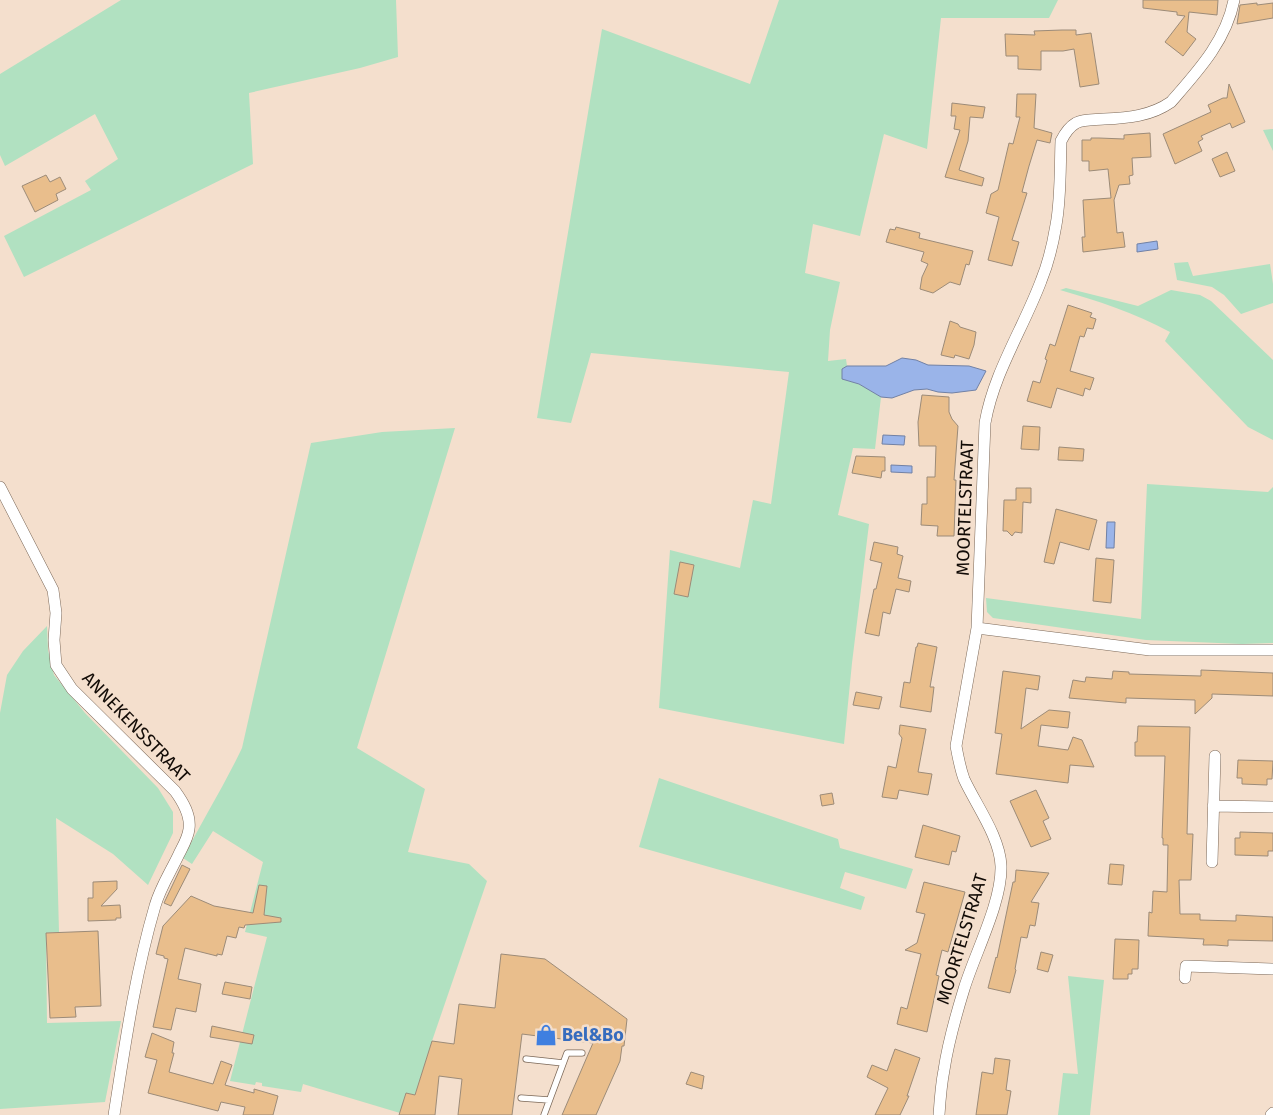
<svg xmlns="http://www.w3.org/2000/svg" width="1273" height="1115" font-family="'Fira Sans',sans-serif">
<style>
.green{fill:#b1e1c1}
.water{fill:#9ab4e9;stroke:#7181a5}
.building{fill:#e9be8c;stroke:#9c8b78}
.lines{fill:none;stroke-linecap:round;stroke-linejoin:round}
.lane-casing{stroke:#7b6858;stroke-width:7}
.street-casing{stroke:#7b6858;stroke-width:12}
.lane{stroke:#fff;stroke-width:5.5}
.street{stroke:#fff;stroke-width:11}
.labels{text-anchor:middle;stroke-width:5;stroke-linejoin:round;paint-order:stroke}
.street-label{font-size:18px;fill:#120b06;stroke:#f4dfcd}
.shop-label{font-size:18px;font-weight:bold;fill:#366cbe;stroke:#f4dfcd;text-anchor:start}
</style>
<rect width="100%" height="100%" fill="#f4dfcd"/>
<path class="green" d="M121,0H396L398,57L360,68L249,93L253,164L24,277L4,236L91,190L85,181L118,159L95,114L5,166L0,155V74Z
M779,0H1058L1049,18H941L927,149L884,134L860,236L813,224L805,273L840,282L830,330L828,361L846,359L847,366L842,369V379L859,384L881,397L875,449L853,448L838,515L869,524L852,663L844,744L659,708L670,550L740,568L753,500L771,504L789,372L591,353L571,423L537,418L602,29L750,84Z
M1273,129V151L1263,130Z
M1188,262L1193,276L1270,264L1273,284V303L1241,314L1224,295L1212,287L1177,280L1174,263Z
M1066,288L1138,306L1171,290L1200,295L1211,301L1273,360V440L1248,427L1165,341L1170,332C1135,313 1098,301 1060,290Z
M455,428L357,748L425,789L408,852L469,864L487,881L432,1041L415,1095L406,1093L400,1113L303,1084L301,1092L262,1086V1083L256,1082L255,1085L230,1081L267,937L245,932L263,862L213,831L192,864L183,858C202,821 224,786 242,748L311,443L382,432Z
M1147,484L1268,492L1273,487V643L1242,644L1146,640L993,618L987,612L986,598L1141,619Z
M47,626L48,650L54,675L85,713L158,788L173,812V833L148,885L113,854L56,818L59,932L46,933L47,1023L121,1021L105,1102L0,1109V713L7,675L23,651Z
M659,778L838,839L840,848L913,869L906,889L845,872L840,888L865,897L861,910L639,847Z
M1068,976L1104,980L1090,1115H1058L1063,1073L1078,1074Z"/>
<path class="water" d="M1157,241L1158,249L1137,252V244Z
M902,358L916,360L928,365L969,366L986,371L976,390L952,393L938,392L927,389L914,390L892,398L881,397L859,384L842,379V369L847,366H886Z
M883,435L905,436L904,445L882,444Z
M891,465L912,466V473L891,472Z
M1107,522H1115L1114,548H1106Z"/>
<path class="building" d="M1143,0H1218L1217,15L1189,12L1187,32L1196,39L1183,56L1165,42L1185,16L1177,15V12L1143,8Z
M1257,3V5L1273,3V18L1237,24L1240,5Z
M1062,30H1076V35L1091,33L1099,84L1080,87L1074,49L1063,51H1041V70L1018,69V56H1006L1005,34L1035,35L1034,31Z
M1229,84L1245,122L1232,128L1230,123L1201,136L1203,139L1198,142L1202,151L1175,164L1163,134L1211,112L1208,105L1223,98H1227Z
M1017,94H1036L1034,128L1052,133L1050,143L1037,140L1029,166L1022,192L1027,193L1012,240L1019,242L1012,266L988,260L999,217L986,213L991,194L998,190L1009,143L1013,144L1020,117H1016Z
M952,103L985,107L983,118L970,117L968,141L959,170L984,178L982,186L945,177L960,130L954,129L956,116H951Z
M1150,133L1151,157L1132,158L1133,175L1129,176L1130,184L1119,185L1114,200L1117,233L1123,232L1125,247L1083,252L1082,237H1085L1083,200L1111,198L1108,169L1089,171V161H1082V140H1091V138H1099L1124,139V135Z
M1227,152L1235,171L1220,177L1212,159Z
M46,175L50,182L60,177L66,189L56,194L58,200L35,212L22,186Z
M896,227L920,233L919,238L973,251L969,265L966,264L960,285L950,282L933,293L920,289L922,277L928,264L921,261L924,252L886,242L890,229L895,230Z
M1068,305L1092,313L1090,317L1096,319L1093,329L1087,328L1084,337L1080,336L1070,371L1094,378L1090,390L1085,388L1083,396L1057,388L1051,408L1027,401L1033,381L1040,383L1047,360L1045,359L1050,344L1055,346Z
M950,321L958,324L960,327L976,332L974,345L969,359L955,355L954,358L941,355Z
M922,395L949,397V412L952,419L958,426L954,480H956L954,536H937L938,526L921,525L922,504H927V477H935L936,446H919L918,422Z
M1023,426L1040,427L1039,450L1021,449Z
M1059,447L1084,449L1083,461L1058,460Z
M856,456L885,457V471H882L881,478L852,473Z
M1016,488H1031V503L1023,502L1022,533L1015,532L1012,536L1007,531H1003L1004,500H1016Z
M1056,509L1097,520L1089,550L1060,542L1054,564L1044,562Z
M874,542L898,547L897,554L903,556L898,578L911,581L909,592L896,589L890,614L883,612L879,636L865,633L874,589H876L882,563L870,560Z
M1096,558L1114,560L1111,603L1093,601Z
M680,562L694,565L688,597L674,594Z
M918,643L937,647L930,687H934L931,712L900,707L904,682L910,683L916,647H917Z
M1201,670L1273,673V696L1212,694V698L1195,714V700L1126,698V703L1069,698L1073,680L1085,682L1086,677L1112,679L1113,671L1129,672V674L1201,676Z
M1003,671L1040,676L1038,690L1026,688L1021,729L1049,710L1070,712L1068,728L1041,725L1038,746L1068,750L1073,737L1082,740L1094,767L1070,765L1068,783L996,774L1002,734L995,733Z
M856,692L882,697L879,709L853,705Z
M900,725L926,729L918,772L932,774L928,795L899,790L897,799L882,797L888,766L896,768L902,738L899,734Z
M1138,726L1190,727L1187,834H1193L1191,880H1179L1180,914H1200V920L1236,921V915L1273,917V941L1228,940V946L1215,945H1203L1204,939L1148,936L1149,912L1152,913L1153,891L1167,892L1168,845H1163V838H1162L1165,756H1135V742H1137Z
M1238,760L1273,761L1272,779H1267V785L1242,784V778H1237Z
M1036,790L1049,818L1043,821L1051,839L1031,847L1010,801Z
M832,793L834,804L822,806L820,795Z
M923,825L960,836L956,852L952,851L949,865L915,857Z
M1240,832L1273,833V851H1268V856L1235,855V838H1240Z
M1110,864L1124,865L1122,885L1108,884Z
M182,865L190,869L171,906L164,903Z
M1016,870L1049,873L1031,902L1039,903L1035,926L1030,925L1027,938L1021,937L1015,969L1016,970L1010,993L988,988L996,957L997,958L1013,882H1015Z
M117,881V889L101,906L120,905L121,918H116V920L88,921V898H93V882Z
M924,882L965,892L948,952L942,950L936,975L939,976L927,1032L897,1024L901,1007L907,1009L921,954L905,950L917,943L925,914L916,912Z
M259,885L267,886L264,915L281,918V922L245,925L244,928L239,927L236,938L227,936L222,955L217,954V956L185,948L178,979L201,984L196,1012L176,1008L171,1030L153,1027L168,959L164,958V956L156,954L163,926L191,896L214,906L253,913Z
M98,931L101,1006L75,1007L76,1017L50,1018L46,933Z
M1115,939L1139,940L1138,969H1132V974H1128V979H1113Z
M1041,952L1053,955L1048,972L1037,969Z
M501,954L545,959L627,1019L624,1046H622L620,1061L596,1115H562L593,1043L522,1034L512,1115H458L462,1079L439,1076L435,1115H399L406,1093L415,1095L432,1041L454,1044L459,1004L495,1008Z
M225,982L252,987L250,999L222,994Z
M212,1026L254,1035L252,1044L210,1037Z
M152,1033L174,1042L172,1053H174L169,1072L213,1084L221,1061L232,1065L225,1085L254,1093V1089L278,1096L273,1115H243L245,1107L221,1102L218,1111L148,1093L157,1060L145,1057Z
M895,1049L920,1058L907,1096H909L900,1115H875L888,1088L867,1077L872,1065L887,1071Z
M995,1058L1010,1060L1006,1090L1011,1091L1007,1115H976L982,1072L993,1074Z
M691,1072L704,1076L702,1089L686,1084Z"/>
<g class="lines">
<g class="lane-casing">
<path id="lane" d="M526,1059L563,1063
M521,1098L549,1100
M544,1115L567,1053H582"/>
</g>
<g class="street-casing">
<path id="street" d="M0,487L53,590L56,613L54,640L56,665L72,689L175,791C183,802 191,815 189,829C188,838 183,846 179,854C171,871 160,888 155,906C135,974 125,1045 114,1115
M977,628L1150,650H1273
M1213,806L1273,807
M1212,862L1215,756
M1185,978L1186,966L1273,969
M939,1115C940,1100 941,1085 944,1070C948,1043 956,1015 964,989C975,953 1002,902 1001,866C1000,837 976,805 964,779C960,768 958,757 956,746L977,628L985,423C994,372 1023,329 1041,281C1048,264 1053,243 1056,225C1061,198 1060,168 1061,141C1065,133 1069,127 1076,123C1084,119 1095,120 1104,119C1128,118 1151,116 1171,102C1198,71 1226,41 1234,0
M1271,1115L1273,1113"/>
</g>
<use href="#lane" class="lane"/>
<use href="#street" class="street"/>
</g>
<defs>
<g id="shop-bare" transform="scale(1.725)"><path d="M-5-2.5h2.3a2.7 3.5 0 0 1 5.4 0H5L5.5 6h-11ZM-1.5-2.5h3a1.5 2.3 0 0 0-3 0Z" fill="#3f7fe0" stroke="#f4dfcd" stroke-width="2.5" paint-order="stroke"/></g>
</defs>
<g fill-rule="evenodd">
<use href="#shop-bare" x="546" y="1035"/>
</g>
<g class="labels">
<g class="street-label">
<text transform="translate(965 508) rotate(-88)" y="6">MOORTELSTRAAT</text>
<text transform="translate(136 727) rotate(46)" y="6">ANNEKENSSTRAAT</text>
<text transform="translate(962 939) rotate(-73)" y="6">MOORTELSTRAAT</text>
</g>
<g class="shop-label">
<text x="562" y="1041">Bel&amp;Bo</text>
</g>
</g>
</svg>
